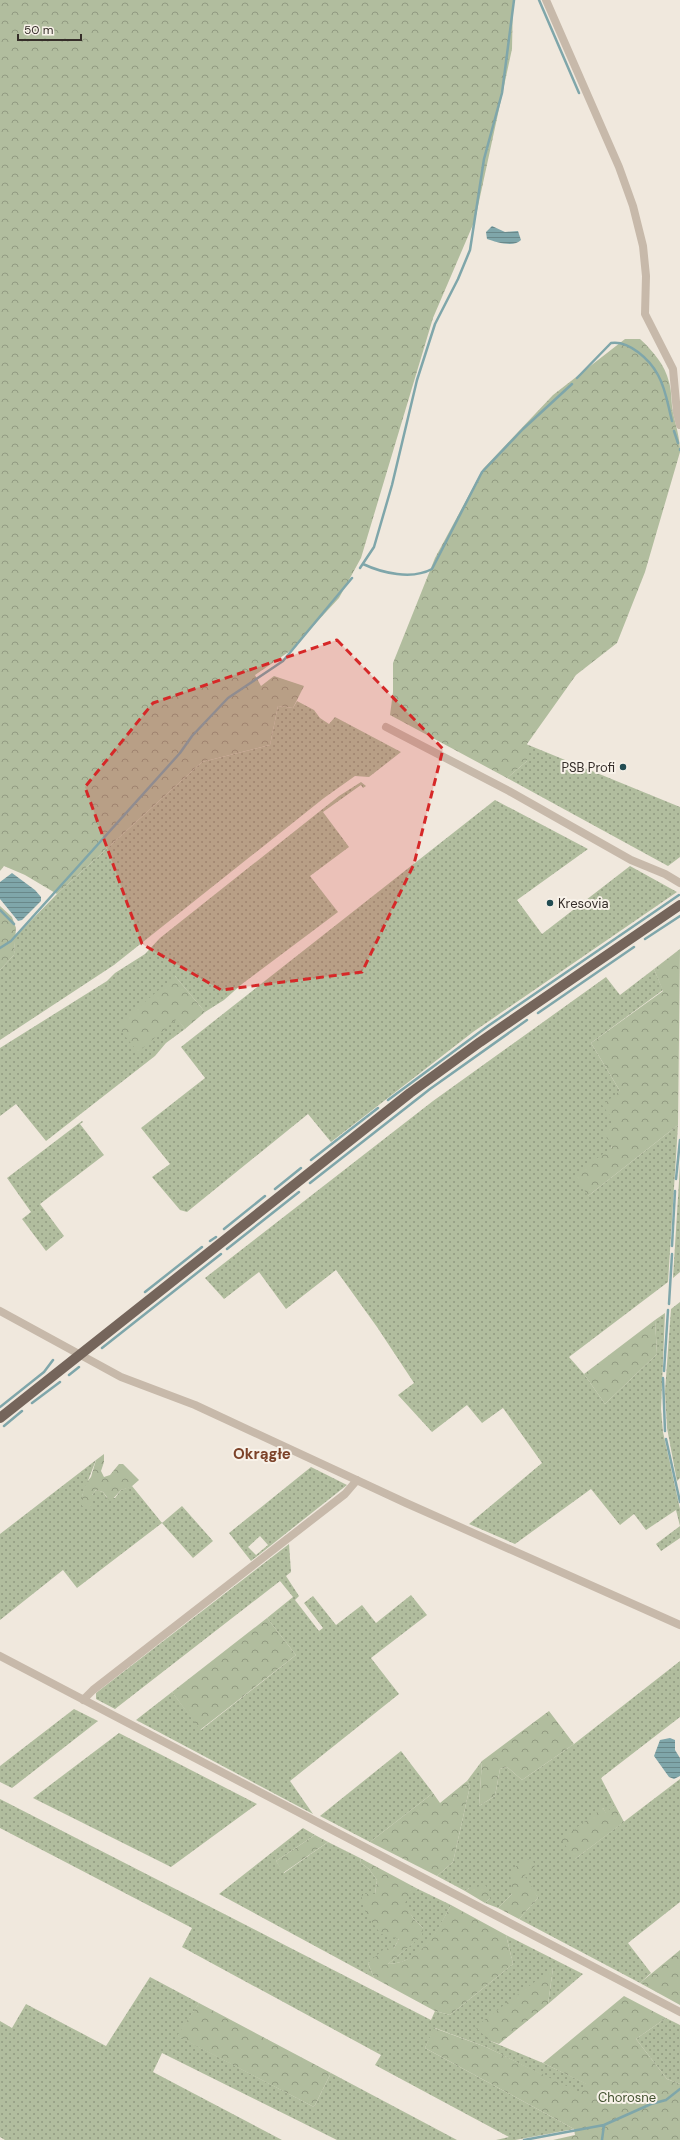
<svg xmlns="http://www.w3.org/2000/svg" width="680" height="2140" font-family="'DM Sans',sans-serif">
<style>
.grass{fill:url(#grass-dots);fill-rule:evenodd}
.forest{fill:url(#forest-crowns)}
.water{fill:url(#water-rules)}
.lines{fill:none;stroke-linecap:round;stroke-linejoin:round}
.stream{stroke:#7fa6aa;stroke-width:2.5}
.minor{stroke:#c7b9aa;stroke-width:8}
.major{stroke:#75655b;stroke-width:10}
.marked{fill:#d62828;fill-opacity:0.2;stroke:#d62828;stroke-width:3;stroke-dasharray:8 5;stroke-linejoin:round}
.poi-dot{fill:#224c52;stroke:#f8f2e9;stroke-width:1.5}
.labels{text-anchor:middle;stroke-width:4;stroke-linejoin:round;paint-order:stroke}
.poi-label{font-size:13px;fill:#352d29;stroke:#f8f2e9;text-anchor:end}
.park-label{font-size:13px;fill:#42512f;stroke:#f8f2e9}
.quarter-label{font-size:15px;font-weight:bold;fill:#7c4229;stroke:#f8f2e9}
</style>
<defs>
<pattern id="grass-dots" width="8" height="8" patternUnits="userSpaceOnUse"><rect width="8" height="8" fill="#b1bd9e"/><path d="M2 2h.1M6 6h.1" fill="none" stroke="#919a81" stroke-width="1.8" stroke-linecap="round"/></pattern>
<pattern id="forest-crowns" width="20" height="18" patternUnits="userSpaceOnUse"><rect width="20" height="18" fill="#b1bd9e"/><path d="M2 6a3 3 0 1 1 6 0M12 15a3 3 0 1 1 6 0" fill="none" stroke="#919a81"/></pattern>
<pattern id="water-rules" width="6" height="5" patternUnits="userSpaceOnUse"><rect width="6" height="5" fill="#7fa6aa"/><path d="M0 2.5h6" fill="none" stroke="#69888a"/></pattern>
</defs>
<rect width="100%" height="100%" fill="#f0e8dd"/>
<path class="grass" d="M297,701L314,710L320,718L329,724L335,717L401,752L369,777L355,776L324,798L114,965L0,1040V970L14,955L15,937L57,894L202,762L270,745L278,706L293,708Z
M526,744L680,807V857L668,866L507,778L527,761Z
M361,782L366,786L363,788L361,785L323,812L349,847L310,876L338,912L242,984L224,1000L205,1012L175,976L177,1018L185,1029L166,1043L155,1056L46,1141L16,1104L0,1116V1048L107,981L115,973L145,954L160,938L339,796Z
M495,800L588,849L517,900L542,934L630,866L677,892L473,1032L331,1142L308,1114L187,1212L180,1210L152,1177L170,1164L141,1128L205,1078L181,1047Z
M654,969L663,990L591,1043L620,1091L612,1146L588,1196L678,1125L668,1282L569,1357L584,1374L605,1404L657,1354L655,1320L665,1313L661,1409L663,1432L680,1509V1538L661,1551L656,1544L680,1526L676,1510L646,1530L634,1514L620,1525L591,1489L515,1544L469,1524L542,1463L503,1408L482,1423L467,1405L432,1432L398,1395L414,1383L377,1327L336,1270L286,1309L259,1272L224,1299L205,1278L433,1101L606,977L620,995Z
M82,1121L83,1122L80,1124L104,1155L40,1204L64,1236L46,1251L22,1219L31,1212L7,1178Z
M680,1165V1272L673,1278Z
M680,1302V1478L677,1481L667,1428L665,1391L671,1309Z
M96,1460L82,1496L92,1505V1495L96,1490L103,1492L107,1498H115L121,1490L132,1486L162,1523L182,1506L213,1541L193,1558L162,1523L77,1588L63,1570L0,1620V1534Z
M311,1467L347,1485L251,1561L229,1533ZM260,1536L268,1545L256,1555L248,1547Z
M289,1544L291,1572L286,1576L299,1596L295,1600L319,1631L323,1628L304,1603L313,1596L336,1625L362,1605L376,1623L411,1595L427,1615L371,1658L399,1694L290,1781L313,1814L136,1720L172,1692L201,1730L296,1655L267,1618L293,1597L280,1581L115,1709L96,1699V1693Z
M680,1661V1717L601,1778L615,1805L606,1814L603,1808L575,1859L680,1779V1902L628,1943L651,1973L640,1983L519,1919L538,1898L523,1876L532,1858L512,1894L498,1908L485,1903L490,1898L469,1888L465,1891L437,1876L453,1862L470,1786L467,1781L482,1761L479,1806L495,1796L500,1769L507,1767L522,1780L574,1744Z
M74,1709L98,1721L12,1788L0,1782V1766Z
M119,1733L257,1804L171,1867L33,1798Z
M401,1751L433,1793L370,1842L320,1816Z
M0,1799L431,2020L435,2011L450,2015L513,1964L506,1935L583,1974L548,2004L553,1968L490,2041L543,2063L587,2084L579,2093L486,2047L435,2028L425,2048L574,2129L515,2140H496L509,2137L375,2065L381,2055L182,1947L192,1928L0,1828Z
M303,1828L315,1835L276,1861L284,1873L328,1842L360,1858L361,1863L369,1869L377,1880L375,1894H362L399,1939L394,1948L368,1963L374,1978L219,1894Z
M418,1889L451,1905C437,1932 422,1963 388,1964L413,1943L423,1928L413,1918L404,1903L412,1891Z
M150,1977L199,2003L178,2036L314,2107L331,2073L457,2140H337L162,2053L153,2072L282,2140H5L0,2137V2021L12,2028L26,2004L106,2046Z
M666,2018L680,2025V2084L667,2079L636,2039Z"/>
<path class="forest" d="M0,0H513L512,49L475,220L433,318L361,558L339,598L290,651L255,675L261,686L274,676L304,686L293,708L278,706L270,745L202,762L57,894L25,875L4,866L0,871Z
M625,339H640C653,351 665,365 669,382C672,392 671,403 673,413C676,426 680,438 680,452L645,572L617,643L576,675L527,744V761L507,778L390,715L393,692V663L435,558L483,469L553,395Z
M0,906L12,917L16,928L14,955L0,970Z
M680,949L678,1125L588,1196L575,1175L612,1147L603,1131L615,1122L602,1105L620,1091L591,1043L663,991L654,969Z
M175,976L205,1012L185,1029L177,1019L138,1052L117,1026Z
M655,1320L657,1354L605,1404L584,1374Z
M104,1454V1462L101,1471L104,1477L110,1475L119,1464H123L139,1480L131,1487L121,1490L112,1500H109L103,1492L96,1490L92,1495V1505L88,1510L82,1506V1496L86,1483L91,1477L96,1460Z
M267,1618L296,1655L200,1730L172,1692Z
M549,1711L574,1744L522,1780L507,1767L500,1769L495,1796L479,1806L482,1761Z
M467,1781L470,1786L453,1862L437,1876L370,1842L433,1793L440,1803Z
M615,1805L624,1822L575,1859L561,1839L603,1808L606,1813Z
M315,1835L328,1842L283,1873L276,1861Z
M360,1858L418,1889L412,1892L405,1903L413,1918L423,1928L422,1936L388,1964C421,1963 437,1931 451,1905L506,1935L513,1964L450,2015L435,2011L374,1978L368,1963L384,1949L394,1948L399,1939L381,1934L366,1914L361,1894H375L377,1880L369,1869L361,1863Z
M532,1858L535,1866L524,1876L528,1880L538,1898L519,1919L498,1908L512,1894L510,1872L520,1863Z
M485,1885L488,1889L490,1898L485,1903L465,1891L469,1888Z
M680,1950V2005L640,1983Z
M553,1968L548,2004L499,2044L490,2041L475,2027Z
M624,1996L666,2018L636,2039L667,2079L680,2084V2140H553L575,2135L574,2129L425,2048L434,2028L486,2047L579,2092L586,2084L543,2063Z
M199,2003L331,2073L314,2107L177,2036Z"/>
<path class="water" d="M492,226L505,232L518,231L521,240C514,248 496,242 487,239L486,232Z
M12,873L35,890L41,897V901L22,920L18,921L0,899V882Z
M670,1738L675,1740V1750L680,1758V1776L674,1779L669,1777L654,1756L660,1740Z"/>
<g class="lines">
<path class="stream" d="M539,0L579,93
M577,378L611,343C629,340 650,360 658,375C666,389 668,406 672,421
M674,431L678,443
M680,449V450
M363,564C382,573 412,580 432,569L482,472L523,429L572,384
M360,568L374,547L392,485L417,380L435,324L458,279L470,250L484,159L502,93L514,0
M0,910L14,924
M645,939L680,916
M0,948L11,941L180,753L192,736L228,698L283,661L352,578
M538,1013L634,947
M388,1100L488,1026L679,895
M311,1160L378,1108
M676,1179L680,1140
M310,1183L430,1089L527,1020
M275,1189L301,1168
M224,1229L265,1196
M210,1241L216,1237
M672,1246L675,1191
M227,1249L299,1192
M145,1292L202,1247
M669,1304L672,1254
M102,1348L221,1254
M664,1371L668,1310
M69,1375L79,1367
M663,1378L665,1431
M32,1403L60,1382
M0,1407L44,1372L53,1360
M4,1426L22,1411
M666,1439L680,1502
M524,2140L604,2125
M602,2140L604,2125L651,2104L666,2100L680,2089"/>
<path class="minor" d="M546,0L619,167L633,206L643,246L646,276L645,314L673,369L677,413L680,425
M386,727L509,791L631,860L665,874L680,883
M0,1311L121,1377L195,1405L406,1503L680,1625
M0,1656L680,2012
M83,1700L93,1690L345,1494L357,1480"/>
<path class="major" d="M0,1418L410,1093L480,1042L680,905"/>
</g>
<path class="marked" d="M337,640L443,749L414,864L362,972L221,990L142,944L85,787L153,703Z"/>
<g class="poi-dot">
<circle cx="623" cy="767" r="4"/>
<circle cx="550" cy="903" r="4"/>
</g>
<g class="labels">
<g class="poi-label">
<text x="615" y="772">PSB Profi</text>
<text x="558" y="908" text-anchor="start">Kresovia</text>
</g>
<g class="park-label">
<text x="627" y="2102">Chorosne</text>
</g>
<g class="quarter-label">
<text x="262" y="1459">Okrągłe</text>
</g>
</g>
<path d="M18 34v6h63v-6" fill="none" stroke="#352d29" stroke-width="2"/>
<text x="24" y="34" font-size="12" fill="#352d29" stroke="#f8f2e9" stroke-width="3" paint-order="stroke">50 m</text>
</svg>
